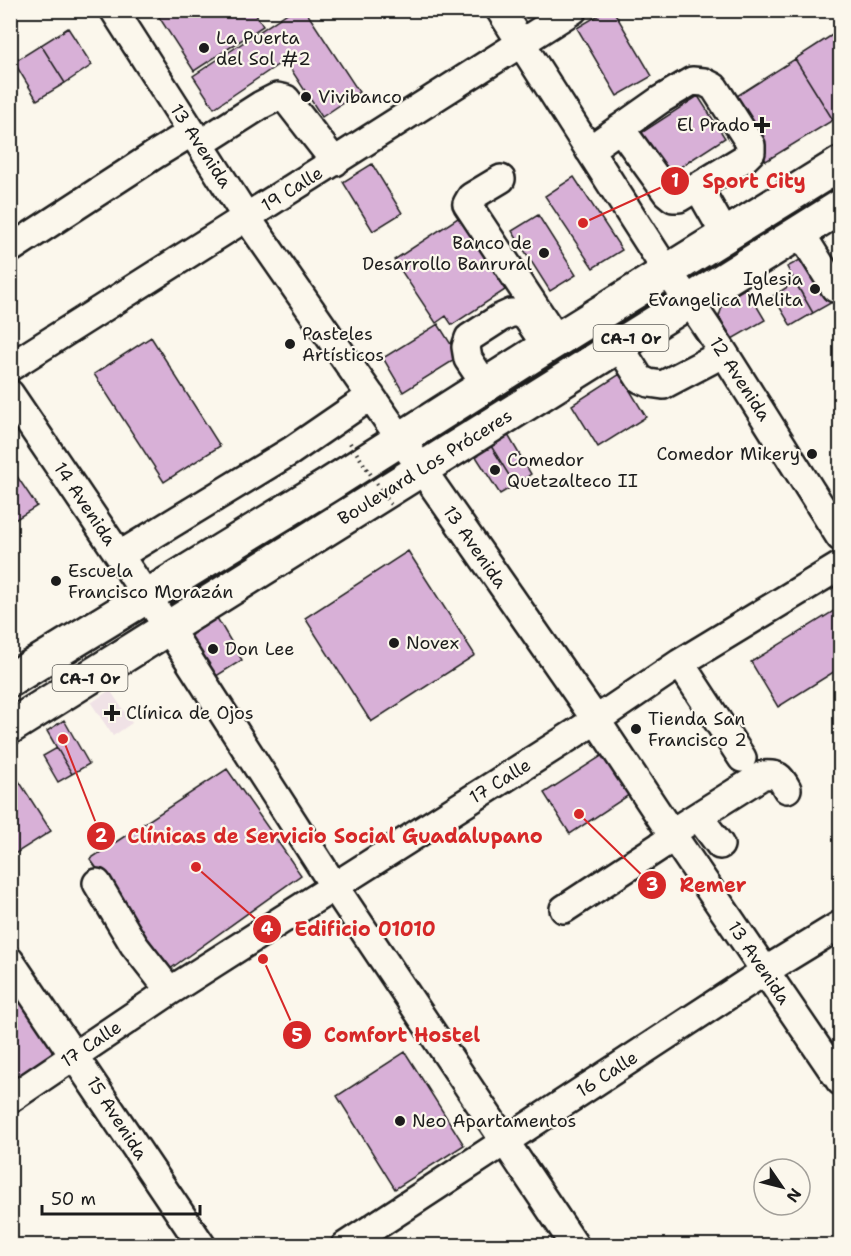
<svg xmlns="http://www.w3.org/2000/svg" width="851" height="1256" font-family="'Shantell Sans',sans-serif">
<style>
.built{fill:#f0e2e6}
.building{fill:#d8b0d7;stroke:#1c1c1c;stroke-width:1.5}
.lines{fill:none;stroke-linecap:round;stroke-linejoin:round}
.minor-casing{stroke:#1c1c1c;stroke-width:32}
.highway-casing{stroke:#1c1c1c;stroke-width:38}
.minor{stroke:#fbf7ec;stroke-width:27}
.highway{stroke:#fbf7ec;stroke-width:33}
.path-bridge{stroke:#1c1c1c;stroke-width:4;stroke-dasharray:1.5 4.5;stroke-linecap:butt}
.poi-dot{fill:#1c1c1c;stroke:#fbf7ec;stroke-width:2}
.labels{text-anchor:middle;stroke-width:4.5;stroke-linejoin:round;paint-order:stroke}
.shield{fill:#fbf7ec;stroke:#5f5e5a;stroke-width:1.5}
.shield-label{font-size:16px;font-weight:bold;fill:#1c1c1c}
.poi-label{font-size:18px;fill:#1c1c1c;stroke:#fbf7ec;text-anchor:start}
.street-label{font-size:18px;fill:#1c1c1c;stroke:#fbf7ec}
.leader{fill:none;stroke:#d62828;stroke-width:2}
.callout-dot{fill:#d62828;stroke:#fbf7ec;stroke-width:2}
.mark-label{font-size:18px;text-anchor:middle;font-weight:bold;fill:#fff}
.callout-label{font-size:20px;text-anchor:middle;font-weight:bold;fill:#d62828;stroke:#fbf7ec;stroke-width:4.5;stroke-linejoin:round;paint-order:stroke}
</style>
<rect width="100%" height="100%" fill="#fbf7ec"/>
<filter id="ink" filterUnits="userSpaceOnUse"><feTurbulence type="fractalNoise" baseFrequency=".0167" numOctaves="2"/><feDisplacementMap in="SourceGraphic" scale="12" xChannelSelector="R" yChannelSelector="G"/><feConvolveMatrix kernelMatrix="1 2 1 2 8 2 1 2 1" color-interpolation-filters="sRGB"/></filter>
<g filter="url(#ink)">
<path class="built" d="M110,690L132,723L113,736L91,703Z"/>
<path class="building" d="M162,10H253L263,26L194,71L157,14Z
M292,10H305L359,92L322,117L285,60L214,108L193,76Z
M607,10H613L652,76L617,96L577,28Z
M68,28L92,65L65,83L41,45Z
M840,30V115L833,120L795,59Z
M41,45L65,83L37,100L14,62Z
M795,59L833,120L766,161L729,101Z
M698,96L725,138L662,179L635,137Z
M10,109L18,121L10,126Z
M372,164L402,213L373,231L343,182Z
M574,177L622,250L593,268L545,196Z
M467,212L508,275L499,281L505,290L452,325L446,316L436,323L394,260Z
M538,215L576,275L550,291L512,231Z
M811,254L836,300L813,313L787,267Z
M795,282L813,313L791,326L773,296Z
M746,288L765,320L732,339L719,316L724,301Z
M438,324L459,357L403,392L383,358Z
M151,337L220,446L164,482L94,374Z
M620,374L646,417L598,447L572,405Z
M508,435L531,474L515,485L491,446Z
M491,446L515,485L500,494L475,455Z
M10,466L37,506L10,523Z
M408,551L475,655L371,722L305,618Z
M840,607V668L778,707L751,662Z
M217,618L242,660L210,680L185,638Z
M64,720L89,764L72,774L47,731Z
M57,748L72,774L58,782L43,756Z
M606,753L632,793L570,834L544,793Z
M10,767L51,831L10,857Z
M227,769L301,875L170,969L90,859Z
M10,974L61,1052L10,1085Z
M405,1052L464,1145L395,1189L337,1096Z"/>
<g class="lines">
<g class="minor-casing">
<path id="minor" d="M114,10L247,218L596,720L671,833L840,1081
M500,10L668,273L690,302L724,353L840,537
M200,144L261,105L277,97L286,99L335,162
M589,150L660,100L692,81L704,82L714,87L751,145V152L745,158L679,198H673L667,193L620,128
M501,179L471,197L467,204L557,340
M698,187L726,236
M800,232L835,288
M10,249L156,154L192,132
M619,346L640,379L649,383L663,385L724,353
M10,367L573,10
M486,386L468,359L466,347L469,338L500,318L511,313H520L527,318L541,338
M10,394L169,629L334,886L575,1246
M120,555L291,451L371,396
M680,663L742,758
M698,816L720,845
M671,833L763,775C778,774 780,776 787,789
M97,883L134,945L170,991
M564,909L674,837
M10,961L202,1246
M10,1099L170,991L596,720L680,663L840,566
M345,1246L765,971L840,925"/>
</g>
<g class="highway-casing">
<path id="highway" d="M10,680L327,486L547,346L840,164
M10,727L840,207"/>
</g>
<use href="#minor" class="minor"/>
<use href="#highway" class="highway"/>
<path class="path-bridge" d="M350,443L393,508"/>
</g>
</g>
<g class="poi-dot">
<circle cx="204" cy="48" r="6"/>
<circle cx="306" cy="97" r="6"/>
<path d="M759 116h6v6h6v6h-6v6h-6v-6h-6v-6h6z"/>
<circle cx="544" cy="253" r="6"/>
<circle cx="815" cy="289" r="6"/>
<circle cx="290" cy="344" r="6"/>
<circle cx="812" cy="454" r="6"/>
<circle cx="495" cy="470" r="6"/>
<circle cx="56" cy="581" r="6"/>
<circle cx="394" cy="643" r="6"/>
<circle cx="213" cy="649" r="6"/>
<path d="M109 704h6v6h6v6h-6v6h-6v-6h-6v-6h6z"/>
<circle cx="636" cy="729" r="6"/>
<circle cx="400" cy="1121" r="6"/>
</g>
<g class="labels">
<g class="shield">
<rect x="593.5" y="325" width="75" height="26" rx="4.5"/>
<rect x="52.5" y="665" width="75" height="26" rx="4.5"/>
</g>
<g class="shield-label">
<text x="631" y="344">CA-1 Or</text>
<text x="90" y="684">CA-1 Or</text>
</g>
<g class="poi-label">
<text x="216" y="44">La Puerta<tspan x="216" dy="21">del Sol #2</tspan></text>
<text x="318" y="103">Vivibanco</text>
<text x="750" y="131" text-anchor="end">El Prado</text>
<text x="532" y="249" text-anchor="end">Banco de<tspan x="532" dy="21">Desarrollo Banrural</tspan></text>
<text x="803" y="285" text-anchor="end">Iglesia<tspan x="803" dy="21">Evangelica Melita</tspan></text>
<text x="302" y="340">Pasteles<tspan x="302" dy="21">Artísticos</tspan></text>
<text x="800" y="460" text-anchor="end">Comedor Mikery</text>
<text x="507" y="466">Comedor<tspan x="507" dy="21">Quetzalteco II</tspan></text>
<text x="68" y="577">Escuela<tspan x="68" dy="21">Francisco Morazán</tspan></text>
<text x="406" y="649">Novex</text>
<text x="225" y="655">Don Lee</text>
<text x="126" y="719">Clínica de Ojos</text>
<text x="648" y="725">Tienda San<tspan x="648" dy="21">Francisco 2</tspan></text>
<text x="412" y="1127">Neo Apartamentos</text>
</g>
<g class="street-label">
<text transform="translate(201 146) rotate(57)" y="6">13 Avenida</text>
<text transform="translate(292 189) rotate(-32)" y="6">19 Calle</text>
<text transform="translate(740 379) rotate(57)" y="6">12 Avenida</text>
<text transform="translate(425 467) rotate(-32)" y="6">Boulevard Los Próceres</text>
<text transform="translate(85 504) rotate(56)" y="6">14 Avenida</text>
<text transform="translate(475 547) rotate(55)" y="6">13 Avenida</text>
<text transform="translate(500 781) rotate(-32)" y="6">17 Calle</text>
<text transform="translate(759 963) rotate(56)" y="6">13 Avenida</text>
<text transform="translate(91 1044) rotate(-34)" y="6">17 Calle</text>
<text transform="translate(607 1074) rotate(-33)" y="6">16 Calle</text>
<text transform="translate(117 1118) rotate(57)" y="6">15 Avenida</text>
</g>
</g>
<path class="leader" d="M583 223L675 181M63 739L101 836M579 814L652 885M196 867L267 929M263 959L297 1035"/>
<g class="callout-dot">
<circle cx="583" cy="223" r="6"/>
<circle cx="63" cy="739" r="6"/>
<circle cx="579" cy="814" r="6"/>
<circle cx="196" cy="867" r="6"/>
<circle cx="263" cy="959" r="6"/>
<circle cx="675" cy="181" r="15"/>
<circle cx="101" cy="836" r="15"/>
<circle cx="652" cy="885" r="15"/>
<circle cx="267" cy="929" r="15"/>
<circle cx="297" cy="1035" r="15"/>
</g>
<g class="mark-label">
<text x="675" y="187">1</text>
<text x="101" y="842">2</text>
<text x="652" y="891">3</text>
<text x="267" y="935">4</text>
<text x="297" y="1042">5</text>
</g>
<g class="callout-label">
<text x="754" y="188">Sport City</text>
<text x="335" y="843">Clínicas de Servicio Social Guadalupano</text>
<text x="713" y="892">Remer</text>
<text x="365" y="936">Edificio 01010</text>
<text x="402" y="1042">Comfort Hostel</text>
</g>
<rect width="851" height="1256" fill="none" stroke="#fbf7ec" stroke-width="36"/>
<rect x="18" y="18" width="815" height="1220" fill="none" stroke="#1c1c1c" stroke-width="2" filter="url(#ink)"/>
<g transform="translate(782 1187) rotate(125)"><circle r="28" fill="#fbf7ec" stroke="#a29f99" stroke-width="1.5"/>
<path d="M0-4.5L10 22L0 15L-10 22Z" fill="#1c1c1c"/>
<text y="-9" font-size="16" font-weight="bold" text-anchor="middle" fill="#1c1c1c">N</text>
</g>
<path d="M42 1205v9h158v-9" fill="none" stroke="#1c1c1c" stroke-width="3"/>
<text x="51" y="1205" font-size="18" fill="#1c1c1c" stroke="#fbf7ec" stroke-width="4.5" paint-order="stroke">50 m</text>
</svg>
